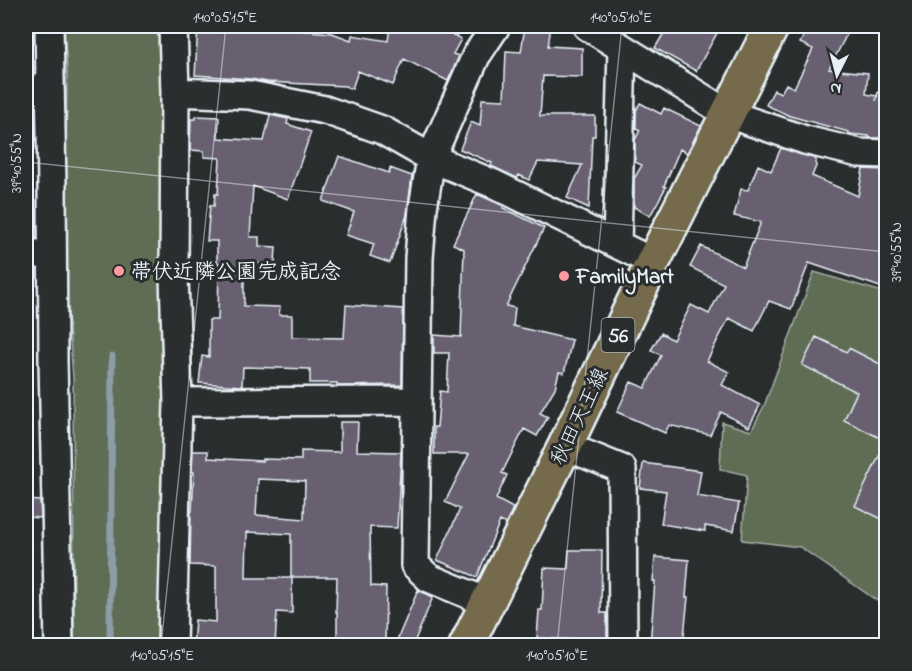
<svg xmlns="http://www.w3.org/2000/svg" width="912" height="671" font-family="'Indie Flower','Klee One',sans-serif">
<style>
.green{fill:#616d54;stroke:#a4afa6;stroke-width:1.5}
.lines{fill:none;stroke-linecap:round;stroke-linejoin:round}
.stream{stroke:#8c9ca8;stroke-width:7}
.building{fill:#686071;stroke:#e8f1f8;stroke-width:1.5;fill-rule:evenodd}
.minor-casing{stroke:#e8f1f8;stroke-width:32}
.major-casing{stroke:#e8f1f8;stroke-width:38}
.minor{stroke:#2a2d2e;stroke-width:27}
.major{stroke:#746b4b;stroke-width:33}
.ticks{fill:none;stroke:#e8f1f8;stroke-width:1.5;stroke-opacity:0.45}
.poi-dot{fill:#ff9aa2;stroke:#2a2d2e;stroke-width:2}
.labels{text-anchor:middle;stroke-width:6;stroke-linejoin:round;paint-order:stroke}
.shield{fill:#2a2d2e;stroke:#afb6bb;stroke-width:1.5}
.shield-label{font-size:20px;font-weight:bold;fill:#e8f1f8}
.poi-label{font-size:21px;font-weight:bold;fill:#e8f1f8;stroke:#2a2d2e;text-anchor:start}
.street-label{font-size:21px;fill:#e8f1f8;stroke:#2a2d2e}
.neatline{fill:none;stroke:#e8f1f8;stroke-width:2}
.ticks-label{font-size:15px;text-anchor:middle;fill:#e8f1f8}
</style>
<rect width="100%" height="100%" fill="#2a2d2e"/>
<filter id="ink" filterUnits="userSpaceOnUse"><feTurbulence type="fractalNoise" baseFrequency=".0167" numOctaves="2"/><feDisplacementMap in="SourceGraphic" scale="12" xChannelSelector="R" yChannelSelector="G"/><feConvolveMatrix kernelMatrix="1 2 1 2 8 2 1 2 1" color-interpolation-filters="sRGB"/></filter>
<g filter="url(#ink)">
<path class="green" d="M64,26H163L166,426L163,645H74L73,378L65,275L67,71Z
M814,272L886,293V603L876,600L800,547L742,540L747,475L720,469L722,422L751,431L764,406Z"/>
<g class="lines">
<path class="stream" d="M110,646L112,356"/>
</g>
<path class="building" d="M198,26H274V28L332,33L351,40L352,35L388,41L390,26H435L461,39L453,54L459,56L448,81L404,59L393,85L358,71L352,89L345,86L267,82L251,79L195,75Z
M525,26H551L548,46L582,48V77L543,76L540,116H595V136H592L589,208L567,198L582,165L538,162L529,180L519,175L517,178L491,166L492,163L460,149L471,122L480,126L482,99L504,100L506,51L521,52Z
M668,26H704L717,33L696,71L655,48Z
M809,26H851L829,69L868,73L866,94L877,96L876,101L878,92L886,93V138H869V136L849,134V132L790,116L766,105L774,90L781,93L786,84L794,88L813,49L800,43Z
M640,103L661,114L664,108L701,126L687,153L680,149L664,186L666,187L650,216L634,207V179L642,165L635,162V140L640,130L636,128V111Z
M270,115L288,119L287,124L311,132L288,199L253,186L250,237H259V246L276,247L275,264L244,263V306L280,307L279,315H292V337L344,338L346,305L403,309L402,385L337,386V383H310V369L243,367L242,386L199,383L202,356L209,357V320H218L219,263H217V241H207L210,205L214,206L215,194H218L220,158L204,157V151L190,150L191,119H196V116L219,117L218,138L264,141Z
M781,148L816,159V166L812,176L858,196L863,169L886,170V289L809,263L791,309L769,301L754,331L729,318L707,361L729,372L722,385L760,405L749,427L721,412L710,435L669,425L665,433L617,412L631,382L645,388L661,355L651,350L661,333L673,340L691,305L709,314L724,284L690,267L701,246L743,267L761,222L734,216L741,189L748,190L758,165L771,171Z
M339,156L389,173L390,168L412,176L407,215L390,263L370,256L374,244L346,235L354,212L323,201Z
M477,194L504,206L503,208L544,228L506,306L515,308L513,326L572,340L564,373L559,372L555,388L540,413L548,417L537,436L524,429L502,473L507,475L496,499L513,508L506,524L500,521L477,577L437,560L460,509L445,502L469,454H434V427H437L440,391L447,392L449,353H434V335L461,337L464,249L453,244Z
M26,211H36L37,238H26Z
M816,337L847,352L849,348L886,367V441L844,420L857,392L802,365Z
M340,422H358L357,451L401,452L397,528L370,527L371,586L386,587L385,645H337V612H336L337,577H291V534L247,532L246,578H292V613L277,612L275,645H193L195,620L216,622V566L190,565L191,511H192L194,472H192L193,451H208V458L262,461V459L301,460V451L340,452ZM258,479L305,481L304,519L256,515Z
M886,442V521L855,506Z
M643,463L701,471L697,496L739,503L734,531L705,526V531L661,524L666,491L640,488Z
M26,500L40,501L41,518L26,517Z
M569,550H602L601,613H607V641L537,638L539,610H542L544,568L568,569Z
M655,557L689,560L686,597H688L683,645H650L655,581H653Z
M418,590L433,597L413,645H395Z"/>
<g class="lines">
<g class="minor-casing">
<path id="minor" d="M49,26L52,186L53,360L59,646
M587,26L728,114L805,140L859,153L886,154
M26,89H50
M175,92L250,95L325,110L382,130L431,158L494,184L653,262
M617,244L622,48
M26,254H52
M178,402L417,401
M565,446L622,469L623,646
M487,602L429,578L415,565L419,258L423,208L431,158L476,56L496,26
M172,646L178,402L174,275L175,92L173,26"/>
</g>
<g class="major-casing">
<path id="major" d="M466,646L565,446L653,262L772,26"/>
</g>
<use href="#minor" class="minor"/>
<use href="#major" class="major"/>
</g>
</g>
<path class="ticks" d="M26,162L886,252M161,646L226,26M557,646L622,26"/>
<g class="poi-dot">
<circle cx="119" cy="271" r="6"/>
<circle cx="564" cy="276" r="6"/>
</g>
<g class="labels">
<rect class="shield" x="601.5" y="318" width="33" height="34" rx="4.5"/>
<g class="shield-label">
<text x="618" y="342">56</text>
</g>
<g class="poi-label">
<text x="131" y="278">帯伏近隣公園完成記念</text>
<text x="576" y="283">FamilyMart</text>
</g>
<g class="street-label">
<text transform="translate(579 416) rotate(-64)" y="7">秋田天王線</text>
</g>
</g>
<rect width="912" height="671" fill="none" stroke="#2a2d2e" stroke-width="66"/>
<g transform="translate(837 75) rotate(186)" stroke="#2a2d2e" stroke-width="4.5" paint-order="stroke">
<path d="M0-4.5L10 22L0 15L-10 22Z" fill="#e8f1f8"/>
<text y="-9" font-size="16" font-weight="bold" text-anchor="middle" fill="#e8f1f8">N</text>
</g>
<rect x="33" y="33" width="846" height="605" class="neatline"/>
<g class="ticks-label">
<text x="225" y="22">140°05'15"E</text>
<text x="621" y="22">140°05'10"E</text>
<text transform="translate(16 163) rotate(-90)" y="5">39°40'55"N</text>
<text transform="translate(896 252) rotate(-90)" y="5">39°40'55"N</text>
<text x="162" y="660">140°05'15"E</text>
<text x="557" y="660">140°05'10"E</text>
</g>
</svg>
